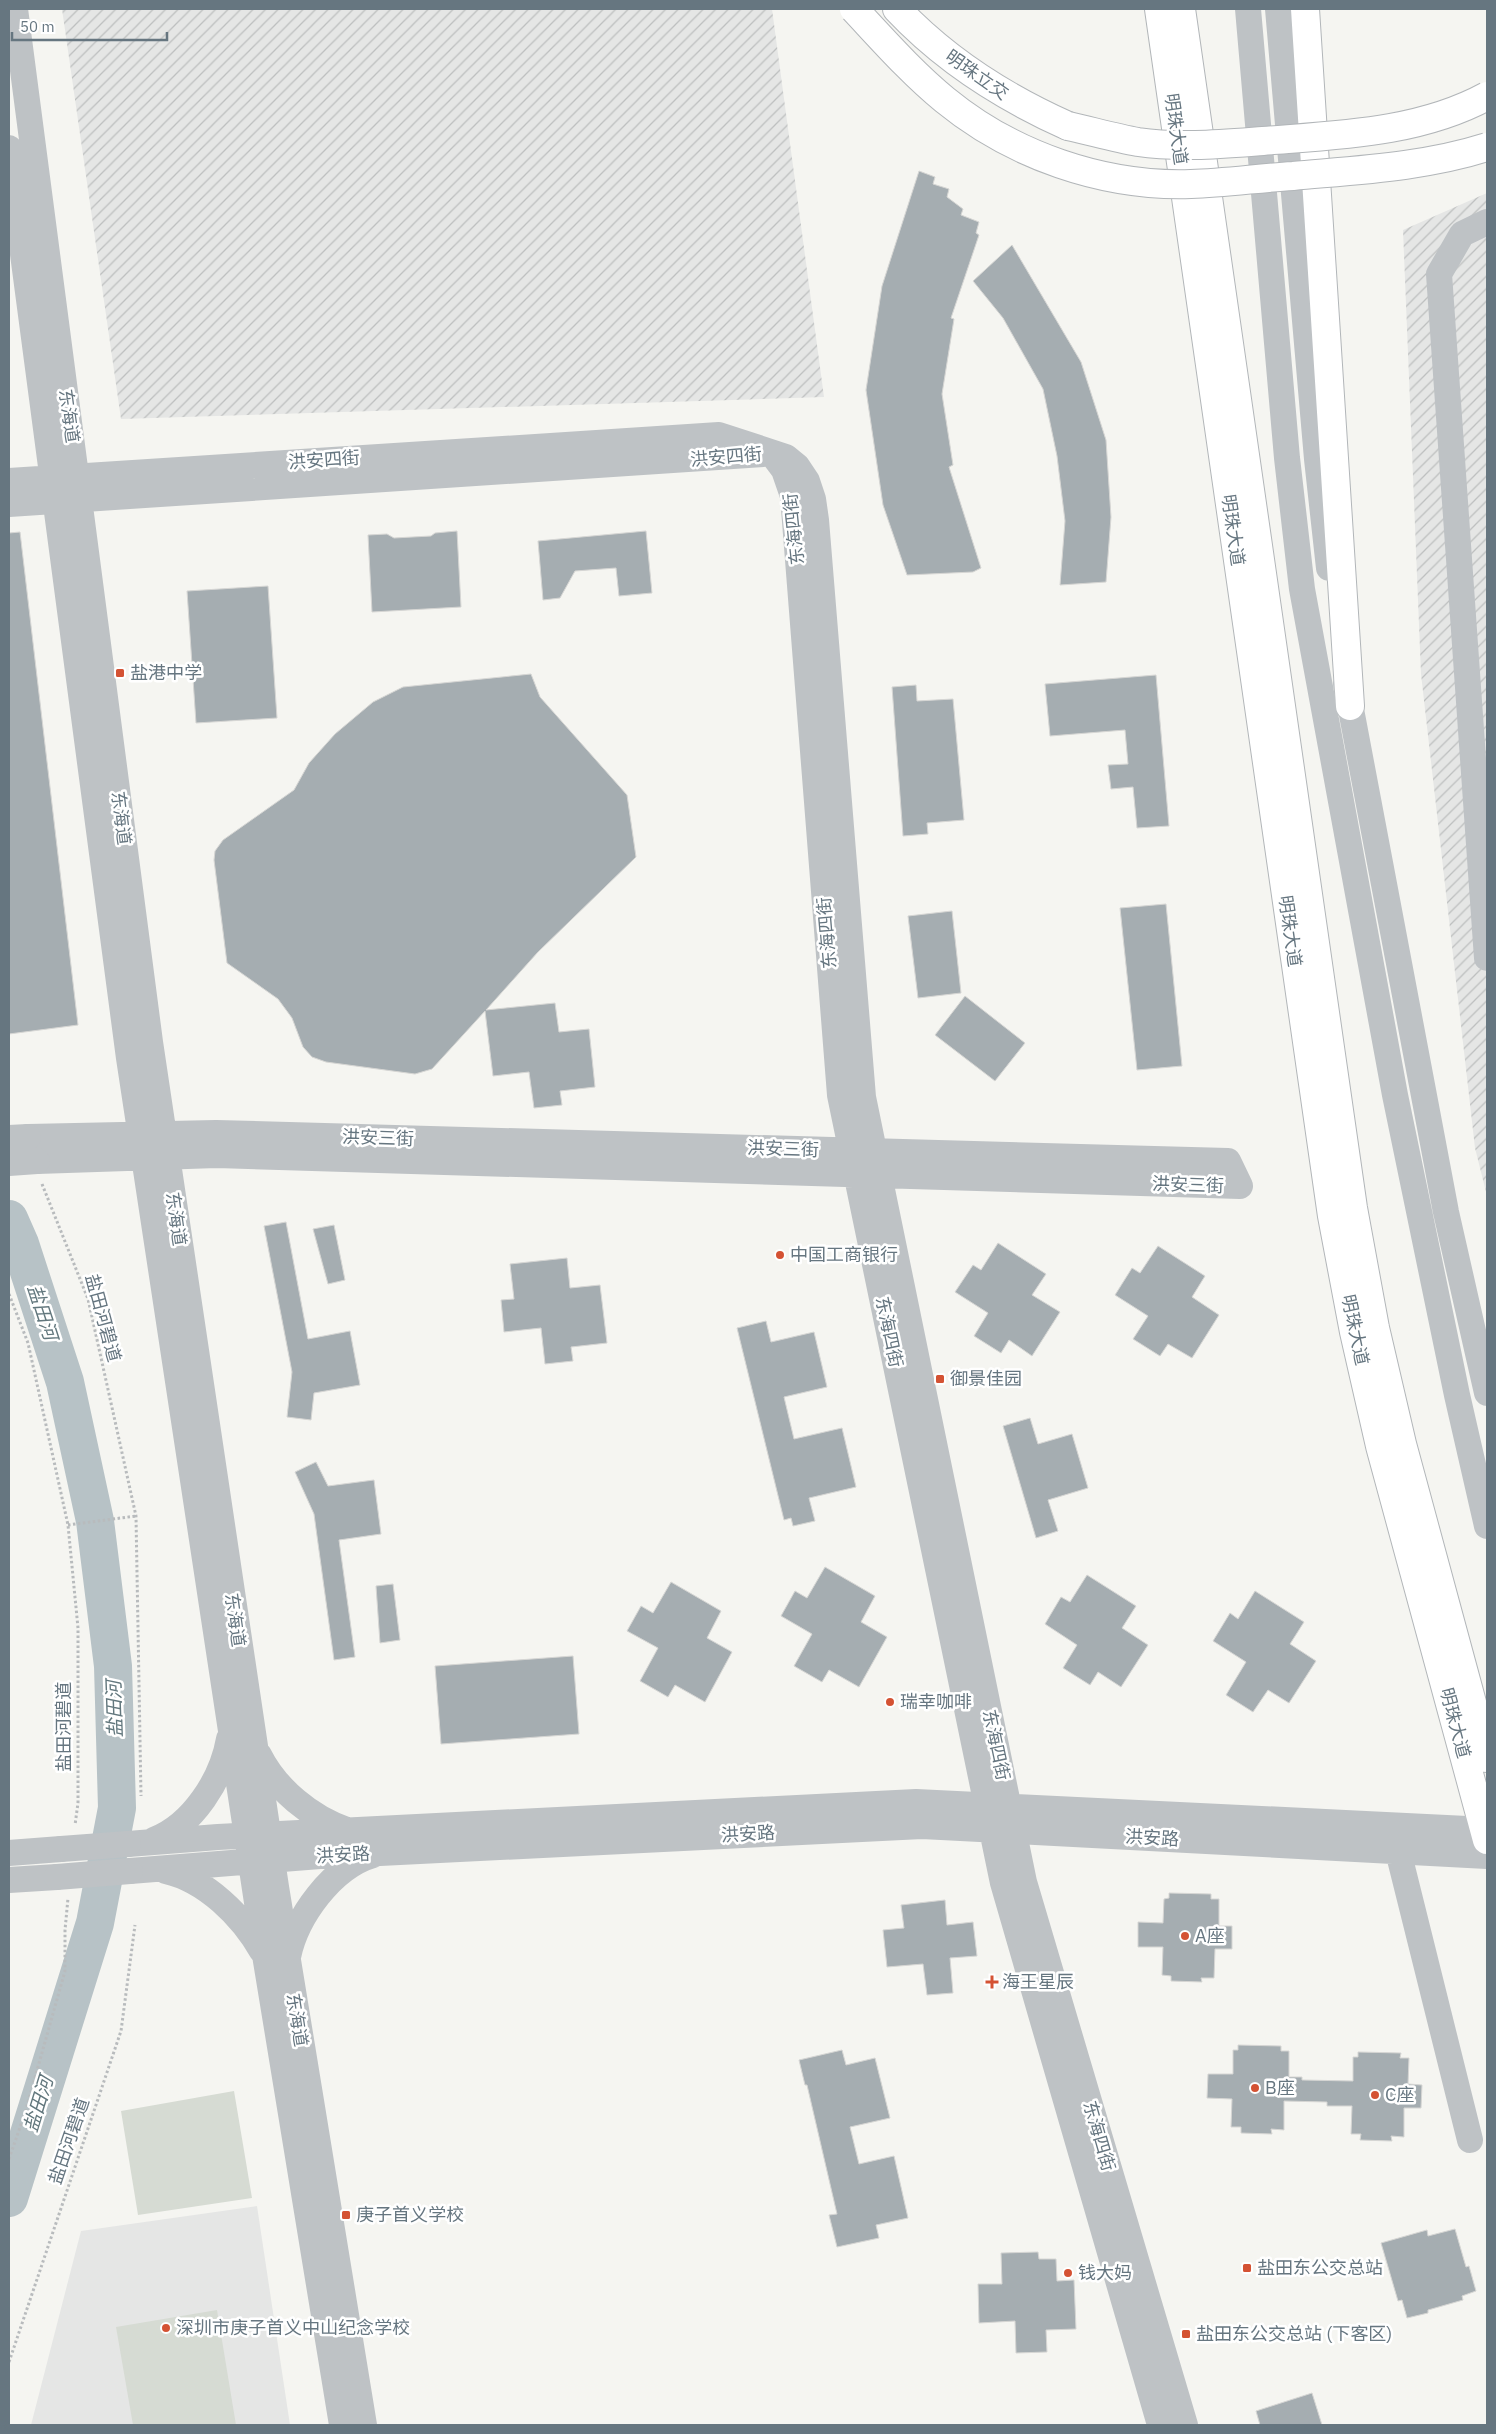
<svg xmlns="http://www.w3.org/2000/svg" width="1496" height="2434" font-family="'IBM Plex Sans','Noto Sans SC',sans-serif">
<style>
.built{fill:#e5e6e5}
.industrial{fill:url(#industrial-furrows)}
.pitch{fill:#d6dbd3}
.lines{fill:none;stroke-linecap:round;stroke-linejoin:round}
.river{stroke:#b7c2c6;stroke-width:38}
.building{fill:#a5adb1;stroke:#d6d6d4}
.major-casing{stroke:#b2b6b9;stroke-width:30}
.path{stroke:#b8bbbd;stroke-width:3;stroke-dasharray:2.5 2.5;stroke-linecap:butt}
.minor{stroke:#bec2c5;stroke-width:26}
.major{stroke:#fff;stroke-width:28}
.major-bridge-casing{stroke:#b2b6b9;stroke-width:30;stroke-linecap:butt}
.minor-bridge{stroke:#bec2c5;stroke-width:26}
.major-bridge{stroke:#fff;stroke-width:28}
.poi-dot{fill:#d45233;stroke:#fff;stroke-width:2}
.labels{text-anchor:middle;stroke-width:5;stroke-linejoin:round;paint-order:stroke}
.street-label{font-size:18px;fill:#667680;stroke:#fff}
.poi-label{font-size:18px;fill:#667680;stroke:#fff;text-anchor:start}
.water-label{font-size:19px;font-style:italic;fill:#62777d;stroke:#fff}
</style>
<defs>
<pattern id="industrial-furrows" width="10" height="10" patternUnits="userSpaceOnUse" patternTransform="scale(1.25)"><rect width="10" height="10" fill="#e5e6e5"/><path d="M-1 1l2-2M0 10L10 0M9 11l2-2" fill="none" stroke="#bdbfbf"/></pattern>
</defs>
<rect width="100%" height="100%" fill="#f5f5f1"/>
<path class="built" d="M257,2206L290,2425H31L81,2231Z"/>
<path class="industrial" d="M62,9H772L824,397L121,419Z
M1487,193V1196L1475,1148L1421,674L1403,230Z"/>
<path class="pitch" d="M234,2091L252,2198L138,2215L121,2111Z
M217,2310L236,2425H133L116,2327Z"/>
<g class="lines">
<path class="river" d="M9,1219L20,1244L65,1382L95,1521L113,1666L117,1808L95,1923L9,2198"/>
</g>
<path class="building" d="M919,171L935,177L933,184L949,189L947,197L963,209L961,215L979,222L976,233L979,235L951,318L954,319L942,394L953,465L949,467L981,568L973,572L907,575L883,505L866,390L882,286Z
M1012,245L1081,362L1106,440L1111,517L1106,582L1060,585L1065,521L1057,456L1043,389L1003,318L973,281Z
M457,531L461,607L372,612L368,535L387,534L394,538L431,536L435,533Z
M646,531L652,593L619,596L616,568L575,571L560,598L543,600L538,541Z
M20,532L78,1025L9,1034V533Z
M268,586L277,718L196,723L187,591Z
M531,674L540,697L627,795L636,857L538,952L486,1010L555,1003L559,1032L589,1029L595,1087L560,1091L562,1105L534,1108L529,1072L493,1076L485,1011L432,1069L415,1074L326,1062L312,1057L303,1047L292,1018L278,999L227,963L214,860L215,851L223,840L294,790L309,763L335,734L373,702L403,687Z
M1156,675L1169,826L1137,828L1133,787L1111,789L1108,765L1128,764L1125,730L1050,736L1045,684Z
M916,685L917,701L953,699L964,820L927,823L928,834L903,836L892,687Z
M1166,904L1182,1066L1137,1070L1120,908Z
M952,911L961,993L918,998L908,916Z
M965,996L1025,1043L995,1081L935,1035Z
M286,1222L308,1339L350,1331L360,1385L314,1393L311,1420L287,1417L292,1372L264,1226Z
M334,1225L345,1280L328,1284L313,1229Z
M998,1243L1046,1274L1032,1295L1060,1312L1032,1356L1009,1340L1001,1353L974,1336L988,1313L955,1292L973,1265L981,1270Z
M1158,1246L1205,1276L1192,1297L1219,1315L1192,1358L1168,1344L1160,1356L1133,1339L1148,1316L1115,1295L1132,1268L1140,1273Z
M567,1258L570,1288L600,1285L607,1343L571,1347L573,1361L545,1364L541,1328L504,1332L501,1300L514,1299L510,1264Z
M766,1321L771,1342L814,1332L827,1387L784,1397L794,1439L842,1428L856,1487L809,1498L815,1521L793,1526L791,1518L784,1520L737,1328Z
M1030,1418L1038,1444L1072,1434L1088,1488L1048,1500L1058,1531L1036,1538L1003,1426Z
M316,1462L328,1486L374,1480L381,1534L339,1540L355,1657L334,1660L314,1514L295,1472Z
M825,1567L875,1596L861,1622L887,1637L859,1687L829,1670L822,1682L794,1666L812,1634L781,1616L795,1591L807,1598Z
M1087,1575L1136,1606L1122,1628L1148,1645L1121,1687L1098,1672L1090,1685L1063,1668L1077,1645L1045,1624L1061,1597L1070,1602Z
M671,1582L721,1611L707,1638L732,1652L705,1702L675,1685L668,1697L640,1681L658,1648L627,1631L641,1606L653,1613Z
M393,1584L400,1640L380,1643L376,1586Z
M1255,1591L1304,1622L1290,1644L1316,1661L1289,1703L1268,1690L1253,1712L1226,1695L1246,1662L1213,1641L1230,1613L1238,1619Z
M573,1656L579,1734L441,1744L435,1666Z
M1169,1893L1211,1894V1899H1219V1926H1232V1949H1215L1214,1978H1201L1202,1982L1171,1981V1976L1162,1975L1163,1947H1138V1922L1163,1923L1164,1899L1169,1898Z
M945,1900L947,1925L973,1922L977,1956L950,1958L953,1993L927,1995L923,1964L887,1967L883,1930L904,1928L901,1905Z
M1238,2045L1281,2046V2051H1289V2077H1302V2080L1353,2081V2057H1358V2052L1401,2053L1400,2058H1409L1408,2084L1422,2085L1421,2108H1404V2137L1391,2136L1392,2141L1360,2140L1361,2134H1351L1352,2106H1327V2102L1284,2101V2130L1271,2129L1272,2134L1241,2133V2127H1231L1232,2099L1207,2098L1208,2074H1233V2050H1238Z
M842,2050L846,2065L875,2058L890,2118L850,2127L859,2164L894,2156L908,2218L876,2225L879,2238L837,2247L829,2215L837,2214L807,2085H805L799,2060Z
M1455,2229L1466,2267L1469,2266L1476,2291L1462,2296L1463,2300L1428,2310V2313L1407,2318L1402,2300L1398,2301L1381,2243L1427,2230L1428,2236Z
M1038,2252L1039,2259H1056L1057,2281L1074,2280L1076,2329L1046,2330L1047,2352L1016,2353L1015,2321L979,2323L978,2284H1002L1001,2253Z
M1312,2393L1322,2425H1260L1256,2411Z"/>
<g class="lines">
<g class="major-casing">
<path id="major" d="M897,9C946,61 1003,97 1068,126
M1159,9L1332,1216L1354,1332L1380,1446L1487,1840
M1181,9L1353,1208L1375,1328L1402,1444L1487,1758
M1305,9L1350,706"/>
</g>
<path class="path" d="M42,1184L88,1299L136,1516L141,1796
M9,1294L28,1343L68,1525L78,1628V1803L75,1825
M68,1525L136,1516
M9,2159L25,2113L65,1971V1930L68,1898
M9,2362L121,2031L135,1925"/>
<path class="minor" d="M15,9L150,1042L276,1887L364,2425
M1248,9L1287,458L1302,589L1395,1095L1457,1395L1487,1526
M1278,9L1317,459L1329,568
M9,148L129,1058L265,1955L342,2425
M1487,222L1462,234L1439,274L1487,958
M775,458L784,470L793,496L840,1095L1003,1883L1160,2425
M9,481L719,435L786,457L797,466L807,481L813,499L816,520L863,1097L1024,1882L1185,2425
M9,504L763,454
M1346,683L1446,1212L1487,1393
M28,1137L216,1133L1228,1161L1240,1186L217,1155L37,1161
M259,1755C276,1789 311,1818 347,1830
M1394,1835L1470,2140
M154,1840C193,1825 222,1779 229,1739
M128,1844L218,1837L916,1802L1487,1830
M9,1853L61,1849
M130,1871L320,1856L922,1826L1487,1856
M166,1871C206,1880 242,1916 262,1951
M9,1880L57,1877
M288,1957C296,1917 332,1867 373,1855"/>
<use href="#major" class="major"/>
<g class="major-bridge-casing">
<path id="major-bridge" d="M854,9C883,40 912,73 945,100C1012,155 1103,187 1191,184C1225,183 1259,178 1293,176C1358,170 1424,167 1487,147
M1068,126C1091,131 1115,138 1138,142C1179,148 1222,144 1263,141C1338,135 1419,133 1487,96"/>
</g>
<path class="minor-bridge" d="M9,1138L28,1137
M9,1163L37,1161
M61,1849L128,1844
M57,1877L130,1871"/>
<use href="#major-bridge" class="major-bridge"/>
</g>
<g class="poi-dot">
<rect x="115" y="668" width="10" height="10" rx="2.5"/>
<circle cx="780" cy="1255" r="5"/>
<rect x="935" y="1374" width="10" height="10" rx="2.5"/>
<circle cx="890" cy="1702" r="5"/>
<circle cx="1185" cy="1936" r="5"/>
<path d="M989.5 1974.5h5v5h5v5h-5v5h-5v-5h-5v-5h5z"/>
<circle cx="1255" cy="2088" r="5"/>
<circle cx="1375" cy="2095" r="5"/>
<rect x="341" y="2210" width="10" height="10" rx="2.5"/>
<rect x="1242" y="2263" width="10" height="10" rx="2.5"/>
<circle cx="1068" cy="2273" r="5"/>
<circle cx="166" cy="2328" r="5"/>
<rect x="1181" y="2329" width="10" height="10" rx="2.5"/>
</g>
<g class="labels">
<g class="street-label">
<text transform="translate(977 75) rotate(35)" y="6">明珠立交</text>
<text transform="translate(1176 129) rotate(82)" y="6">明珠大道</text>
<text transform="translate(69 416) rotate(82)" y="6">东海道</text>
<text transform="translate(726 457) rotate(-5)" y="6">洪安四街</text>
<text transform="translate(324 460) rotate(-4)" y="6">洪安四街</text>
<text transform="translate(794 529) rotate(-96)" y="6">东海四街</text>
<text transform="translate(1233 530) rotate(82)" y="6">明珠大道</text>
<text transform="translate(121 818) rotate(83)" y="6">东海道</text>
<text transform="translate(1290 931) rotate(82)" y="6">明珠大道</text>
<text transform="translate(827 933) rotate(-95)" y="6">东海四街</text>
<text transform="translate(378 1138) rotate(2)" y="6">洪安三街</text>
<text transform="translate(783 1149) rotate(2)" y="6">洪安三街</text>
<text transform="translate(1188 1185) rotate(2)" y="6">洪安三街</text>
<text transform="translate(176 1219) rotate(82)" y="6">东海道</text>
<text transform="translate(103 1318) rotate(75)" y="6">盐田河碧道</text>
<text transform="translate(1355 1330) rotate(78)" y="6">明珠大道</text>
<text transform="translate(889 1332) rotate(78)" y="6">东海四街</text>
<text transform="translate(235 1620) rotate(82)" y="6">东海道</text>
<text transform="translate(1455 1723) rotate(75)" y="6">明珠大道</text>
<text transform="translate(64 1727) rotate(-90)" y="6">盐田河碧道</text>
<text transform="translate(996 1745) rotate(78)" y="6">东海四街</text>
<text transform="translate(748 1834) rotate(-3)" y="6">洪安路</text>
<text transform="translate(1152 1838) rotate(3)" y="6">洪安路</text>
<text transform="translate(343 1855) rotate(-3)" y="6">洪安路</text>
<text transform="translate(297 2020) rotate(81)" y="6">东海道</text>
<text transform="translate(1099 2136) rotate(74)" y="6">东海四街</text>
<text transform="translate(69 2141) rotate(-71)" y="6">盐田河碧道</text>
</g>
<g class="poi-label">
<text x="130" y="679">盐港中学</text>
<text x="790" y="1261">中国工商银行</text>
<text x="950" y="1385">御景佳园</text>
<text x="900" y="1708">瑞幸咖啡</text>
<text x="1195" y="1942">A座</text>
<text x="1002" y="1988">海王星辰</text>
<text x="1265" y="2094">B座</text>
<text x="1385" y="2101">C座</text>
<text x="356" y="2221">庚子首义学校</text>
<text x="1257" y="2274">盐田东公交总站</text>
<text x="1078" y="2279">钱大妈</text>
<text x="176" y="2334">深圳市庚子首义中山纪念学校</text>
<text x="1196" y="2340">盐田东公交总站 (下客区)</text>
</g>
<g class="water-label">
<text transform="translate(43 1312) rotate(72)" y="7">盐田河</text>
<text transform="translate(114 1709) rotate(-92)" y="7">盐田河</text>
<text transform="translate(38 2104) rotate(-73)" y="7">盐田河</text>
</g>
</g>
<rect width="1496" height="2434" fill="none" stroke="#667680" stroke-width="20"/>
<path d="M12 32v8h155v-8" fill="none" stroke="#667680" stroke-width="2.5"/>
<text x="20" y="32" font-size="15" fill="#667680" stroke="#ffffff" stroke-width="4" paint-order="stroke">50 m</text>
</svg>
